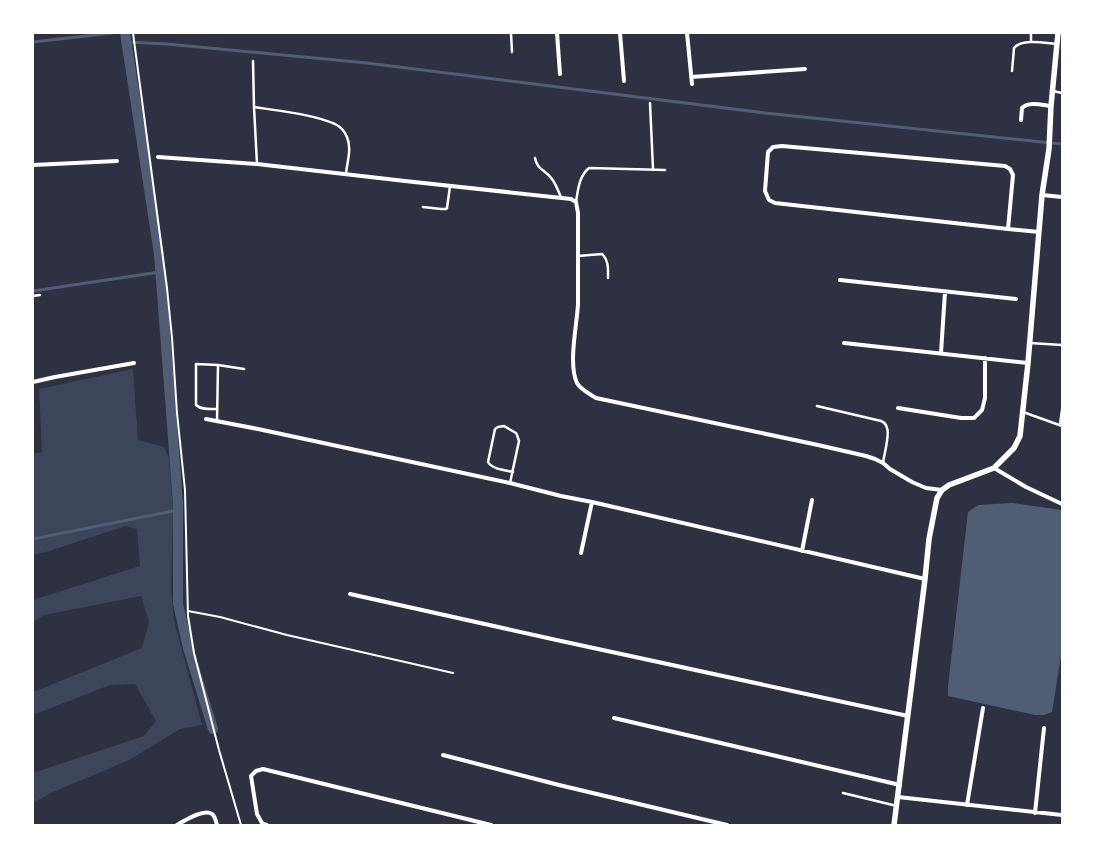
<svg xmlns="http://www.w3.org/2000/svg" width="1095" height="858" font-family="'Public Sans',sans-serif">
<style>
.green{fill:#3c4559}
.water{fill:#4f5d75}
.lines{fill:none;stroke-linecap:round;stroke-linejoin:round}
.stream{stroke:#4f5d75;stroke-width:3}
.canal{stroke:#4f5d75;stroke-width:10}
.path{stroke:#fff;stroke-width:2}
.service{stroke:#fff;stroke-width:2.5}
.minor{stroke:#fff;stroke-width:4}
.tertiary{stroke:#fff;stroke-width:5.5}
</style>
<rect width="100%" height="100%" fill="#2d3142"/>
<path class="green" d="M133,369L138,440L164,447L169,458L173,509L171,590L174,621L202,725L180,729L129,760L51,793L33,803V773L144,736L156,721L135,684L110,685L33,715V692L142,648L149,622L141,596L44,615L33,622V600L140,566L137,529L126,526L46,552L33,555V454L42,452L39,389Z"/>
<path class="water" d="M1012,503L1062,510V650L1052,712L1044,715H1035L948,696V686L968,512L978,505Z"/>
<g class="lines">
<path class="stream" d="M33,42L112,33
M127,42L167,44L367,63L765,113L1062,144
M33,291L160,272
M33,539L178,510"/>
<path class="canal" d="M125,33L159,254L178,504V604L188,648L213,729"/>
<path class="path" d="M133,33L167,288L172,338L177,413L185,490L188,616L194,653L219,750L241,825
M188,611L220,617L287,635L453,673"/>
<path class="service" d="M511,33L512,52
M1031,33V42
M253,61L254,107L257,164
M1012,71L1014,48C1022,38 1045,43 1057,44
M1053,91L1062,93
M650,103L653,169
M254,107C279,111 312,114 335,124C341,127 345,132 347,137C352,149 347,162 346,174
M535,158C537,170 546,170 552,179C556,184 558,191 561,197
M576,202C578,190 579,176 589,168L665,170
M423,207L441,209H446L447,208L450,186
M578,256L602,254C609,260 608,270 608,278
M33,296L40,295
M1030,343L1062,345
M817,406L881,421C884,422 886,424 887,428C890,434 884,455 883,463
M217,409C210,409 201,410 196,405V364L218,365
M1023,412L1062,426
M217,421L218,365L244,369
M1060,425L1062,410
M510,483L519,441L517,435L516,433L504,426L498,427L495,429L488,462C492,469 504,470 513,472
M843,793L897,806"/>
<path class="minor" d="M557,33L560,74
M620,33L624,81
M687,33L692,84
M691,77L805,69
M1021,120L1022,108C1029,101 1042,105 1051,106
M782,146L1005,166L1010,169L1013,175L1008,229L775,203L769,200L765,191L768,152L773,147Z
M158,157L257,164L405,181L571,199L576,202L578,213C578,243 578,274 578,304C577,325 568,364 577,383C581,390 590,394 596,398L818,445L866,456L875,459L883,463L890,469L912,482L926,488L942,490
M33,165L117,161
M1042,195L1062,197
M1008,229L1039,232
M840,280L1016,299
M844,343L1028,363
M941,353L945,292
M33,382L55,377L134,363
M898,408L961,418H974L982,410L985,398V358
M206,419L258,429L510,483L561,496L592,502L925,579
M994,468L1026,487L1062,504
M802,551L812,500
M581,553L592,502
M350,594L561,641L908,716
M614,718L900,785
M443,755L559,785L727,825
M898,797L1062,815
M967,805L983,708
M1035,813L1044,728
M177,825C184,821 204,808 212,814C215,816 216,821 217,825
M267,825L262,823L257,814L251,776L256,771L263,769L491,825"/>
<path class="tertiary" d="M894,825L925,579L929,539L937,498L942,490L949,485L994,468L1014,448L1020,436L1028,363L1042,195L1049,149L1051,106L1058,33"/>
</g>
<rect width="1095" height="858" fill="none" stroke="#ffffff" stroke-width="68"/>
</svg>
